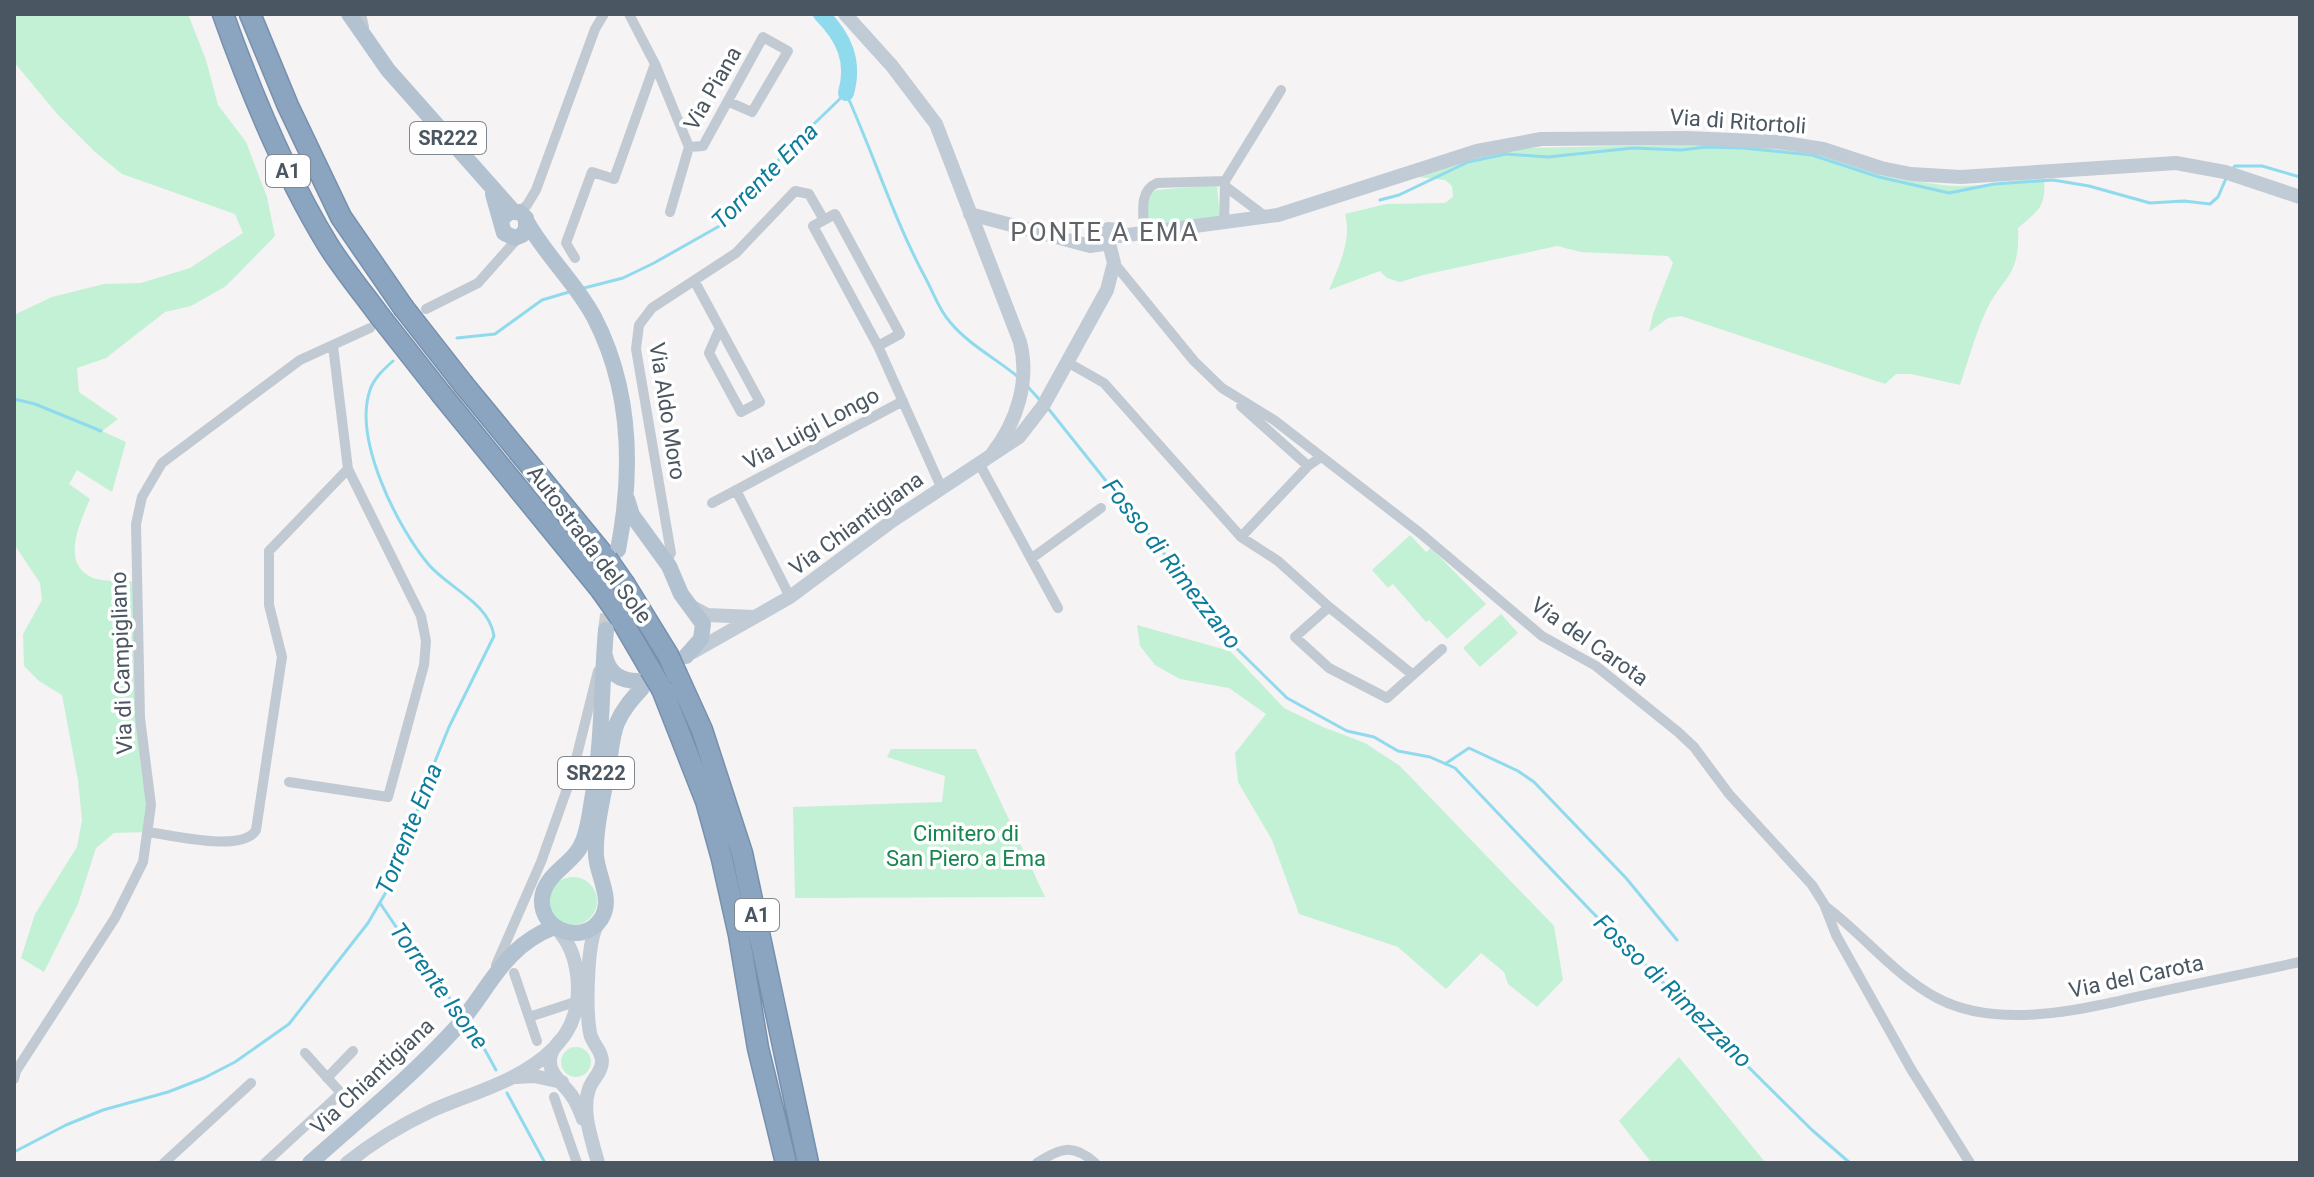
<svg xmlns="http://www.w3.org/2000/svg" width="2314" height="1177" font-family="Roboto,sans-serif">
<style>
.green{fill:#c3f1d5}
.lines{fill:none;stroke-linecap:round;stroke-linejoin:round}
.stream{stroke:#90daee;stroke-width:3}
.river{stroke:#90daee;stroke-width:16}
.primary-tunnel{stroke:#caccce;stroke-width:16;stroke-dasharray:16 8;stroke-linecap:butt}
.highway-casing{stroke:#7690ad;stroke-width:23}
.street{stroke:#c1cad2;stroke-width:10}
.secondary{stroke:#c1cbd6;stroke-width:14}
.primary{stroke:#b3c2d1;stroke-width:16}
.highway{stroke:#8ba5c1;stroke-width:20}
.highway-bridge-casing{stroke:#7690ad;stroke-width:23;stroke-linecap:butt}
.highway-bridge{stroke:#8ba5c1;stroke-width:20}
.labels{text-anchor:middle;stroke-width:7;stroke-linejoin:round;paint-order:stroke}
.shield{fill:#fff;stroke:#808990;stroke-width:2}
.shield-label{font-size:20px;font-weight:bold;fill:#4a5661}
.street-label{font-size:22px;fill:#4a5661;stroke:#fff}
.park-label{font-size:22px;fill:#17864f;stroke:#fff}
.water-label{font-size:24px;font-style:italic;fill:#0c7c9b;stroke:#fff}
.quarter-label{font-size:26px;letter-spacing:2px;fill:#5f6368;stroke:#fff}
</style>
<rect width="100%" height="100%" fill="#f5f3f3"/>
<path class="green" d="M14,14H188L206,60L218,105L246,142L267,197L275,236L226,286L191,306L165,312L106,358L77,368L79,392L118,419L102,431L126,442L112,492L77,470L69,484L90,499C81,521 59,564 93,578C105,582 124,581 137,582L140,718L151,805L148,832L114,833L96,848L78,904L44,972L21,958L35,914L77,847L82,820L78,780L62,695L39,681L24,666L23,634L42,600L40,583L14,544V315L52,297L104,284L141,283L190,268L243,233L235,214L122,174L95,152L58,115L14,62Z
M1671,145C1727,145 1784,144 1837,158C1877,169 1917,185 1958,186C1986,186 2016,180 2044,177C2046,207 2040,209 2018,228C2020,280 2003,274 1985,313C1975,336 1968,361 1960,385L1911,374H1896L1885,384L1681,316L1668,318L1649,332L1653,314L1673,263L1668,256L1581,252L1557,246L1423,275L1400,282L1387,278L1380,271L1329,290C1339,266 1352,240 1345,214L1386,204L1445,203L1453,197L1452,186L1445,180L1418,177L1478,156L1525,148Z
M1217,185L1220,220L1147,226V195L1156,190Z
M1410,535L1426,552L1431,548L1486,604L1447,639L1429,620L1426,622L1393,584L1388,588L1372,570Z
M1501,614L1518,633L1480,667L1463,648Z
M1137,625L1230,651L1284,708L1323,727L1365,743L1400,766L1554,926L1563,980L1537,1007L1508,984L1504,972L1481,953L1446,989L1398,947L1299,914L1272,840L1238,782L1235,753L1266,714L1229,688L1180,679L1155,665L1140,646Z
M891,749H976L1045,897L795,898L793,807L942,802L945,776L887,757Z
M549 901a24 24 0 1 1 48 0a24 24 0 1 1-48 0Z
M561 1062a15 15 0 1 1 30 0a15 15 0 1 1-30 0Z
M1679,1057L1756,1151L1766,1163H1652L1647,1157L1619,1121Z"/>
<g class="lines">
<path class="stream" d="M2231,170L2235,166H2262L2300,177
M1380,200L1399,195L1468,162L1506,154L1548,157L1633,148L1681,150L1706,147L1743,148L1812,155L1879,177L1949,193L1994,184L2053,180L2089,186L2150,203L2184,201L2210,204L2218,197L2227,176
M584,288L623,278L654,263L723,224L792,145L846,93C874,155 894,220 926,279C934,294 939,310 950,322C968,344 995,358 1017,376
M457,338L495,334L542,300L569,292
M1028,387L1039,399
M14,399L35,404L101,431
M1047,407L1166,556L1224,636L1287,698L1347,731L1374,737L1398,751L1430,757L1455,768L1591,911L1812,1130L1850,1163
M1445,764L1469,748L1518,771L1534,782L1626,878L1677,940
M380,903L427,973L462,1012
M469,1021L496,1070
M507,1093L545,1163
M14,1152L66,1125L103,1110L168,1092L204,1078L235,1062L289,1024L368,923L393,880L404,858L423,791L449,727L494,636C489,603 449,588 429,565C397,527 353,439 370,390C374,378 384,369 393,361"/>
<path class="river" d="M821,14C844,37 855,61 846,93"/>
<path class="primary-tunnel" d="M606,630L615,564"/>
<g class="highway-casing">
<path id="highway" d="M223,14C251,93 284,173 328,245C343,269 362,292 379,315
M250,14L288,106L341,217L403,307
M464,385L607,559
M442,395L601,590
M625,585L668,655
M618,614L650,669
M677,675L702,730L742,853L808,1163
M662,689L706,801L722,859L739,935L758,1048L786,1163"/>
</g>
<path class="street" d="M361,14L364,27
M629,14L655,64L689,147L670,212
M689,147L703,146L763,37L788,51L752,112L729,102
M1225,181L1281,90
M1225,186L1266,217
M519,212L527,205L536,190L595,29L604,14
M835,214L900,334L878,346L813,226Z
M1144,232C1144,214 1138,191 1157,183L1225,181L1224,224
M575,258L566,243L592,172L614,179L655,64
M1114,263L1194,361L1222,388L1274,420L1420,533L1542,636L1596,666L1678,732L1694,747L1729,794L1812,885L1824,904L1836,935L1911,1069L1970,1163
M695,282L760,402L741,412L709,353L720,328
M426,309L478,283L518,238
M878,346L942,489
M1067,362L1104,383L1241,537L1278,561L1329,607L1413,675
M1241,406L1308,466
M980,465L1058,608
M736,490L790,597
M712,503L903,401
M1241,537L1308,466L1321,457
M664,558H668L671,553L636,349L639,325L652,308L736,253L795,191L809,194L824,220
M1032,558L1101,508
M1329,607L1295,637L1329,668L1387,698L1442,649
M289,782L388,797L424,665L426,641L421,616L348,469
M148,832C172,835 243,853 256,830L282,657L269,605V551L348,469L333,346
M1825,906C1864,935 1893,974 1937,998C2003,1033 2095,1006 2163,991C2209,981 2254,972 2300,962
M496,965L541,862L572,775L598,671
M514,973L537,1041
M529,1017L575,1002
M327,1078L353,1051
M14,1079L16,1071L115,918L143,862L151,805L140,718L136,524L142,497L162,463L300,360L370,328
M554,1097L577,1163
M164,1163L251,1083
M265,1163L341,1093L305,1053
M1037,1163C1060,1148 1073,1143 1095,1163"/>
<path class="secondary" d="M845,14L892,66L936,124L1020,342C1030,381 1017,422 992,454
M970,214L1090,246L1104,244
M1120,236L1278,215L1477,151L1541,139L1687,138L1778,142L1823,149L1881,168L1911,174L1961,177L2176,163L2225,172L2300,197
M1104,244L1102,235L1108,229L1116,230L1120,236
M692,607L707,615L753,617
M693,652L790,597L892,521L1019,437L1043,406L1107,290L1114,263L1110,247
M556,928C581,953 585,1003 566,1033C560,1043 551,1047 550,1060C549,1075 564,1084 572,1096C577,1103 580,1111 583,1119
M516,1077L534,1076L562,1082
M347,1163C373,1142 401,1125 431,1111C471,1093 521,1081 553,1049
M598,1163C592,1140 581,1112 589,1089C592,1079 602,1073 602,1061C602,1050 592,1044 590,1033C586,1011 586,939 599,922"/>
<path class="primary" d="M349,14L388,70L513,211
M493,194L504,233L515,238L522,235L526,229V218L519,212H509L502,219
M527,222C546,256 576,283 594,317C632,390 633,472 618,550
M627,499L632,515L669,566L681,594L703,624L701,639L686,656
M606,630C601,687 603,743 592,800C590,813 588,829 583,841C575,864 544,873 542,899C540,931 583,946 601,919C614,899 597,876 596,855C595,827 603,798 608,770C611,754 611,738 617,723C623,709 632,699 642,688
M605,656C609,674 621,681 638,681
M310,1163C358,1120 410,1078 454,1030C489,991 501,948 554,927"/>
<use href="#highway" class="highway"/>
<g class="highway-bridge-casing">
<path id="highway-bridge" d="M403,307L464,385
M379,315L442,395
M607,559L625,585
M601,590L618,614
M668,655L677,675
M650,669L662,689"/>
</g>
<use href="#highway-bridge" class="highway-bridge"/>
</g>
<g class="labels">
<g class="shield">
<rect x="410" y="122" width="76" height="32" rx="6"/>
<rect x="266" y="155" width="44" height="32" rx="6"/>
<rect x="558" y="757" width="76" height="32" rx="6"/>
<rect x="735" y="899" width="44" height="32" rx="6"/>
</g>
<g class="shield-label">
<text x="448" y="145">SR222</text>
<text x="288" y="178">A1</text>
<text x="596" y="780">SR222</text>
<text x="757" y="922">A1</text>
</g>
<g class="street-label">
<text transform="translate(712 88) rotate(-60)" y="8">Via Piana</text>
<text transform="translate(1738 121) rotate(4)" y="8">Via di Ritortoli</text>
<text transform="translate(668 411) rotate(81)" y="8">Via Aldo Moro</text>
<text transform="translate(811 428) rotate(-28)" y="8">Via Luigi Longo</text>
<text transform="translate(856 523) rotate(-36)" y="8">Via Chiantigiana</text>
<text transform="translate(590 544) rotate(53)" y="8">Autostrada del Sole</text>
<text transform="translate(1590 641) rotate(35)" y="8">Via del Carota</text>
<text transform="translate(121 663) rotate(-92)" y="8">Via di Campigliano</text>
<text transform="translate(2136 976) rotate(-12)" y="8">Via del Carota</text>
<text transform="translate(372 1076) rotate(-43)" y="8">Via Chiantigiana</text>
</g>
<g class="park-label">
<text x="966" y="841">Cimitero di<tspan x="966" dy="25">San Piero a Ema</tspan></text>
</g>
<g class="water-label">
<text transform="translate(765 176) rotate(-45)" y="8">Torrente Ema</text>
<text transform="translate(1172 564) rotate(52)" y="8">Fosso di Rimezzano</text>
<text transform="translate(409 829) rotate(-68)" y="8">Torrente Ema</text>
<text transform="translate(439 986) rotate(54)" y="8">Torrente Isone</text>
<text transform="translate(1673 991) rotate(44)" y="8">Fosso di Rimezzano</text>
</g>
<g class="quarter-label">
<text x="1105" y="241">PONTE A EMA</text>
</g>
</g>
<rect width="2314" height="1177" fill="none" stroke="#4a5661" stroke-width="32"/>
</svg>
